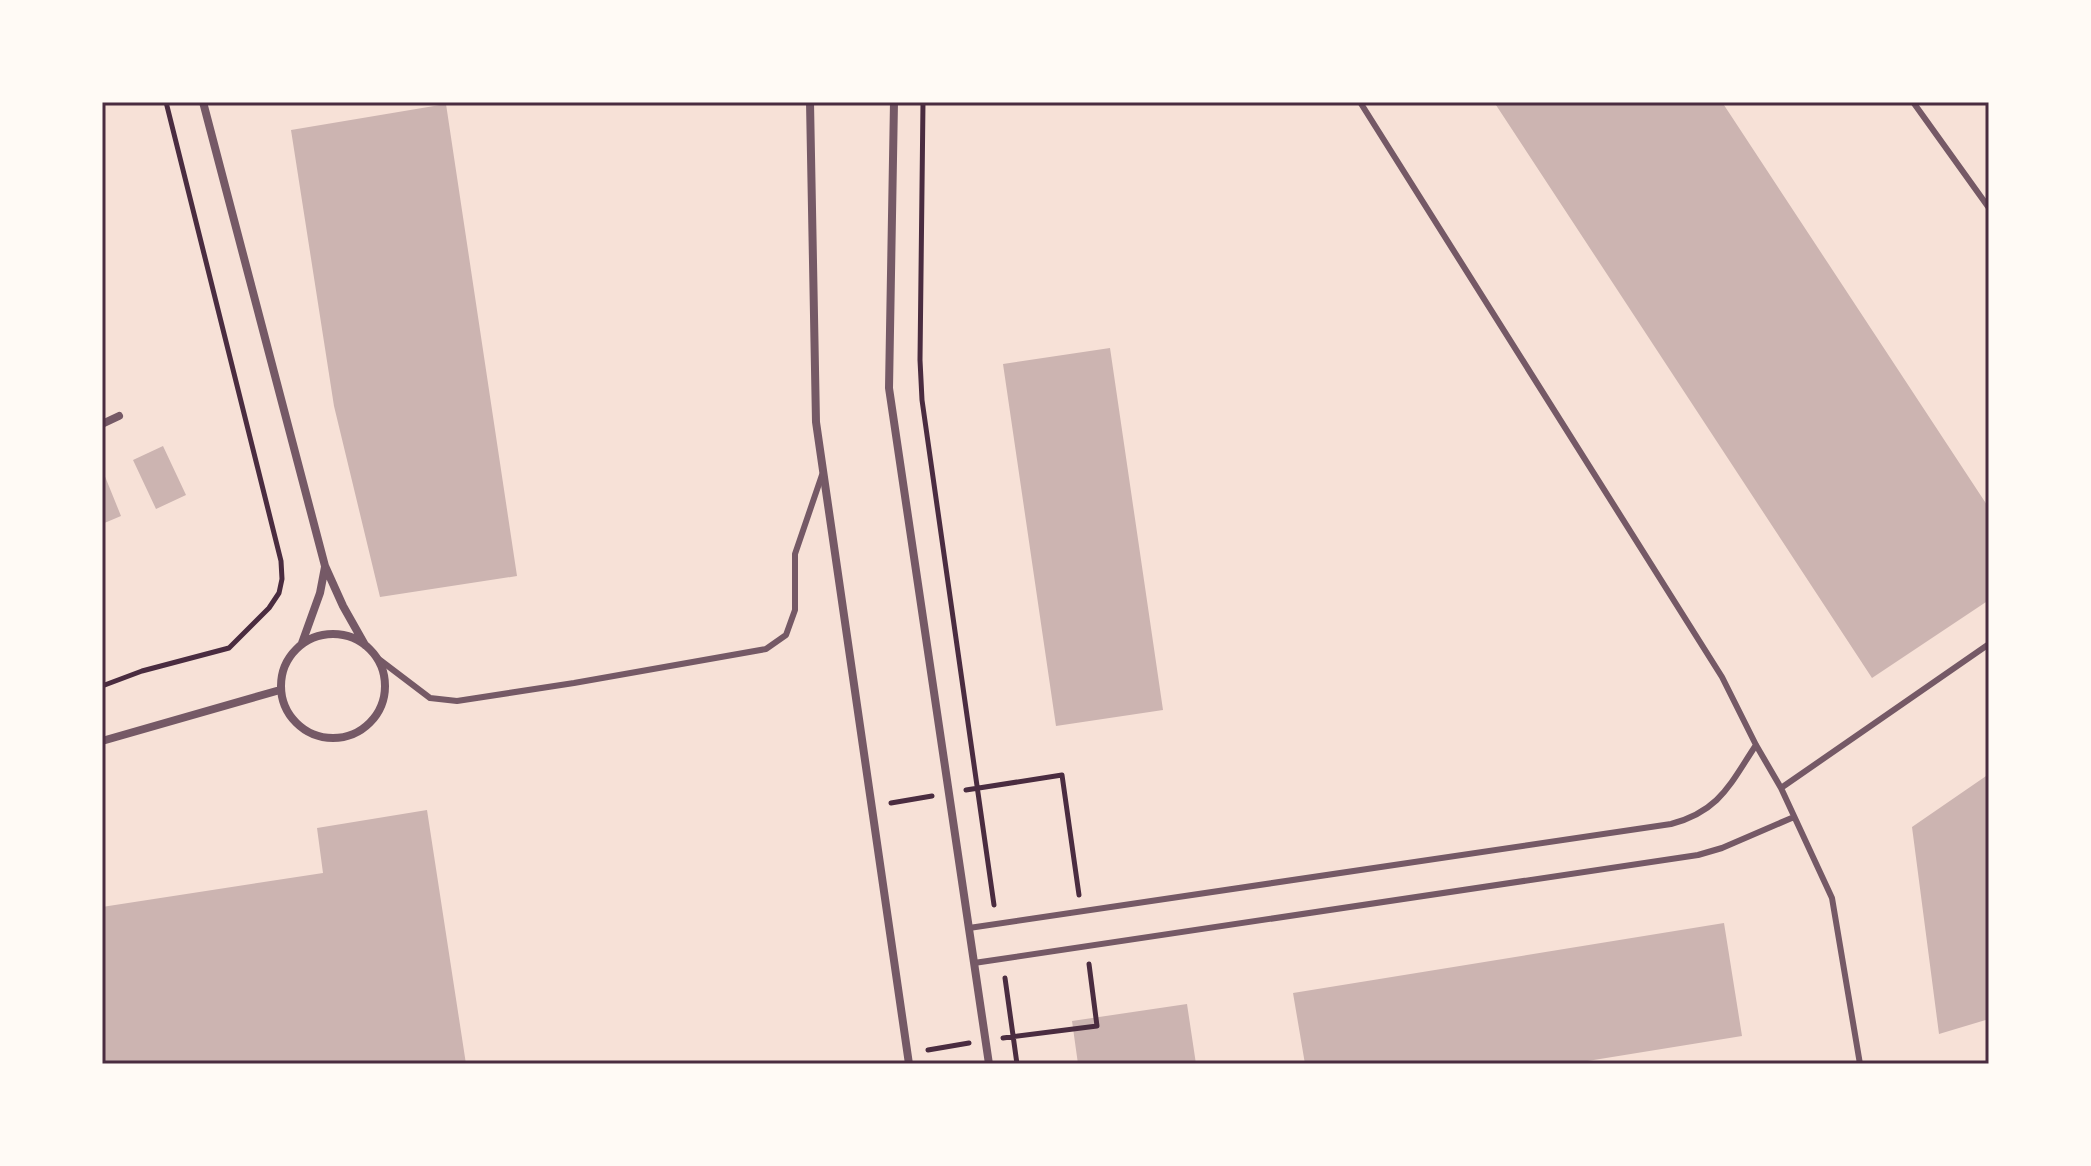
<svg xmlns="http://www.w3.org/2000/svg" width="2091" height="1166" font-family="Figtree,sans-serif">
<style>
.building{fill:#ccb4b1}
.lines{fill:none;stroke-linecap:round;stroke-linejoin:round}
.path{stroke:#4a2c40;stroke-width:5}
.service{stroke:#755966;stroke-width:6}
.minor{stroke:#755966;stroke-width:8}
.neatline{fill:none;stroke:#4a2c40;stroke-width:3}
</style>
<rect width="100%" height="100%" fill="#f7e1d7"/>
<path class="building" d="M1494,102H1722L1989,508V600L1872,678Z
M446,104L517,576L380,597L334,406L291,130Z
M1110,348L1163,710L1056,726L1003,364Z
M163,446L186,495L156,509L133,460Z
M102,469L121,516L102,524Z
M1989,774V1019L1939,1034L1912,827Z
M427,810L466,1064H102V907L323,873L317,828Z
M1724,923L1742,1036L1569,1064H1305L1293,993Z
M1187,1004L1196,1064H1078L1072,1021Z"/>
<g class="lines">
<path class="path" d="M923,102L920,360L922,400L994,905
M102,686L142,671L229,648L269,608L279,593L282,579L281,561L166,102
M966,790L1062,775L1079,895
M891,803L932,796
M1005,978L1017,1064
M1003,1038L1097,1026L1089,964
M928,1050L969,1043"/>
<path class="service" d="M1360,102L1722,677L1756,745L1781,788L1832,898L1860,1064
M1913,102L1989,208
M376,657L430,698L457,701L574,683L766,649L786,635L795,610V554L822,475
M1781,788L1989,644
M969,928L1671,824C1720,811 1730,784 1756,745
M974,963L1698,855L1722,848L1794,817"/>
<path class="minor" d="M203,102L325,566L343,606L365,645
M810,102L816,422L909,1064
M894,102L889,388L989,1064
M102,424L119,416
M281 686a52 52 0 1 1 104 0a52 52 0 1 1-104 0Z
M302,643L320,593L325,567
M102,741L280,690"/>
</g>
<rect width="2091" height="1166" fill="none" stroke="#fffaf5" stroke-width="208"/>
<rect x="104" y="104" width="1883" height="958" class="neatline"/>
</svg>
